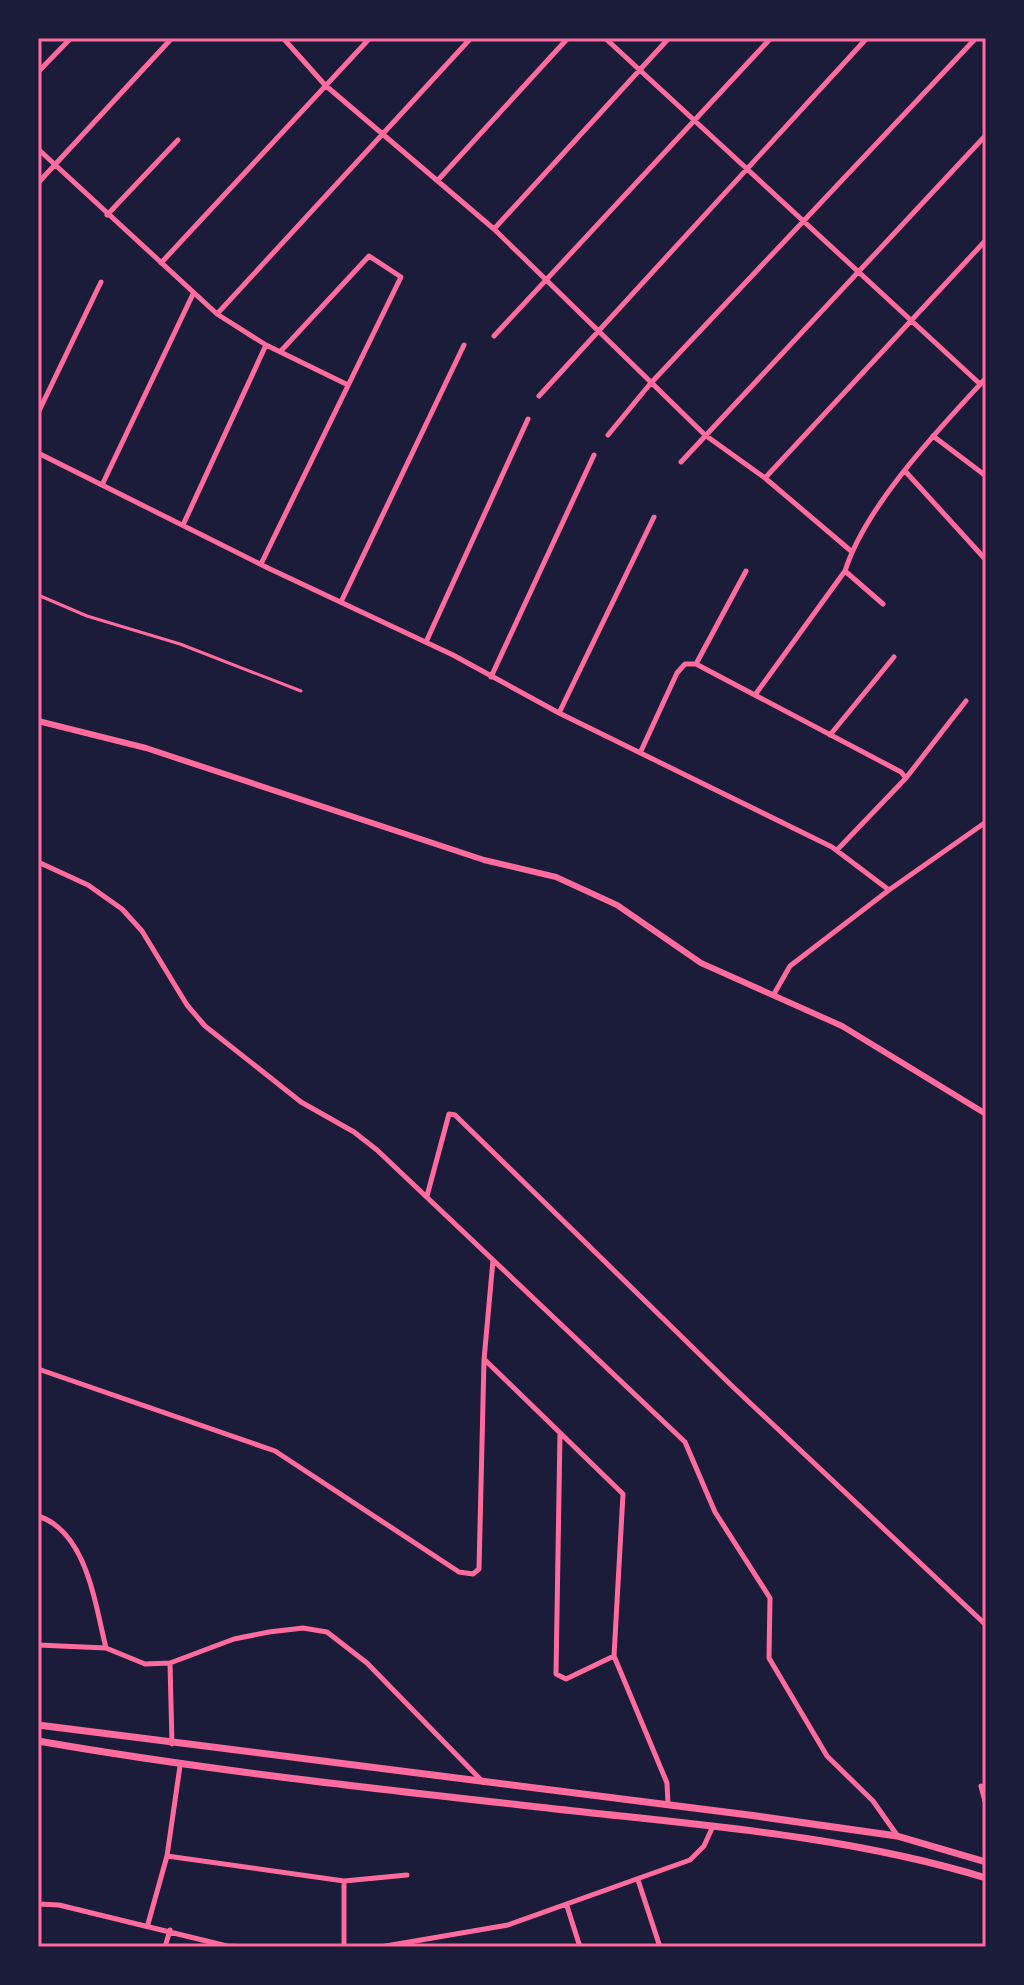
<svg xmlns="http://www.w3.org/2000/svg" width="1024" height="1985" font-family="'PT Sans Narrow',sans-serif">
<style>
.lines{fill:none;stroke-linecap:round;stroke-linejoin:round}
.service{stroke:#ff6b9d;stroke-width:3}
.minor{stroke:#ff6b9d;stroke-width:5}
.tertiary{stroke:#ff6b9d;stroke-width:6}
.secondary{stroke:#ff6b9d;stroke-width:7}
.neatline{fill:none;stroke:#ff6b9d;stroke-width:3}
</style>
<rect width="100%" height="100%" fill="#1b1b3a"/>
<g class="lines">
<path class="service" d="M38,595L87,616L180,644L301,691"/>
<path class="minor" d="M283,38L325,85L494,229L705,435L765,478L851,551
M605,38L980,384
M38,72L71,38
M38,149L217,314L266,345L346,384
M438,180L568,38
M38,183L172,38
M107,215L178,140
M494,229L669,38
M161,263L370,38
M217,314L471,38
M494,336L771,38
M539,396L867,38
M38,413L101,282
M608,435L650,384L976,38
M933,436L986,476
M38,453L268,568L453,655L559,713L832,847L889,890
M681,462L986,135
M905,471L986,560
M765,478L986,240
M102,485L193,294
M183,525L266,345
M261,564L401,277L369,256L280,352
M845,571L883,604
M341,602L464,345
M426,642L528,419
M696,664L746,571
M491,677L594,455
M755,695L845,571C866,505 939,429 986,378
M559,713L654,517
M830,735L894,657
M641,751L677,673L685,664H696L901,772L906,778L837,850
M906,778L966,701
M38,862L88,885L122,909L142,931L187,1005L205,1026L301,1102L354,1132L377,1150L685,1442L715,1512L770,1598L769,1658L827,1756L873,1801L897,1835
M774,994L790,966L889,890L986,822
M427,1196L449,1114L455,1115L731,1385L986,1625
M485,1360L623,1494L614,1656L667,1783L668,1804
M38,1369L275,1451L459,1572L473,1574L479,1569L484,1360L493,1260
M560,1433L556,1674L566,1679L614,1656
M38,1516C87,1532 95,1604 106,1648
M38,1645L106,1648L145,1664L170,1663L234,1639L269,1632L303,1628L327,1632L367,1663L483,1782
M170,1663L172,1744
M981,1786L986,1805
M167,1856L344,1881L407,1875
M638,1880L660,1947
M344,1881V1947
M38,1904L59,1905L227,1946L248,1947
M567,1906L580,1947
M148,1924L167,1856L180,1766
M165,1947L170,1930
M380,1947L508,1925L690,1860L704,1846L713,1826"/>
<path class="tertiary" d="M38,721L146,748L484,860L556,877L617,905L701,963L842,1026L986,1114"/>
<path class="secondary" d="M38,1725L749,1815L897,1836L986,1862
M38,1741C222,1773 406,1792 592,1813C724,1827 858,1839 986,1878"/>
</g>
<rect width="1024" height="1985" fill="none" stroke="#1b1b3a" stroke-width="80"/>
<rect x="40" y="40" width="944" height="1905" class="neatline"/>
</svg>
